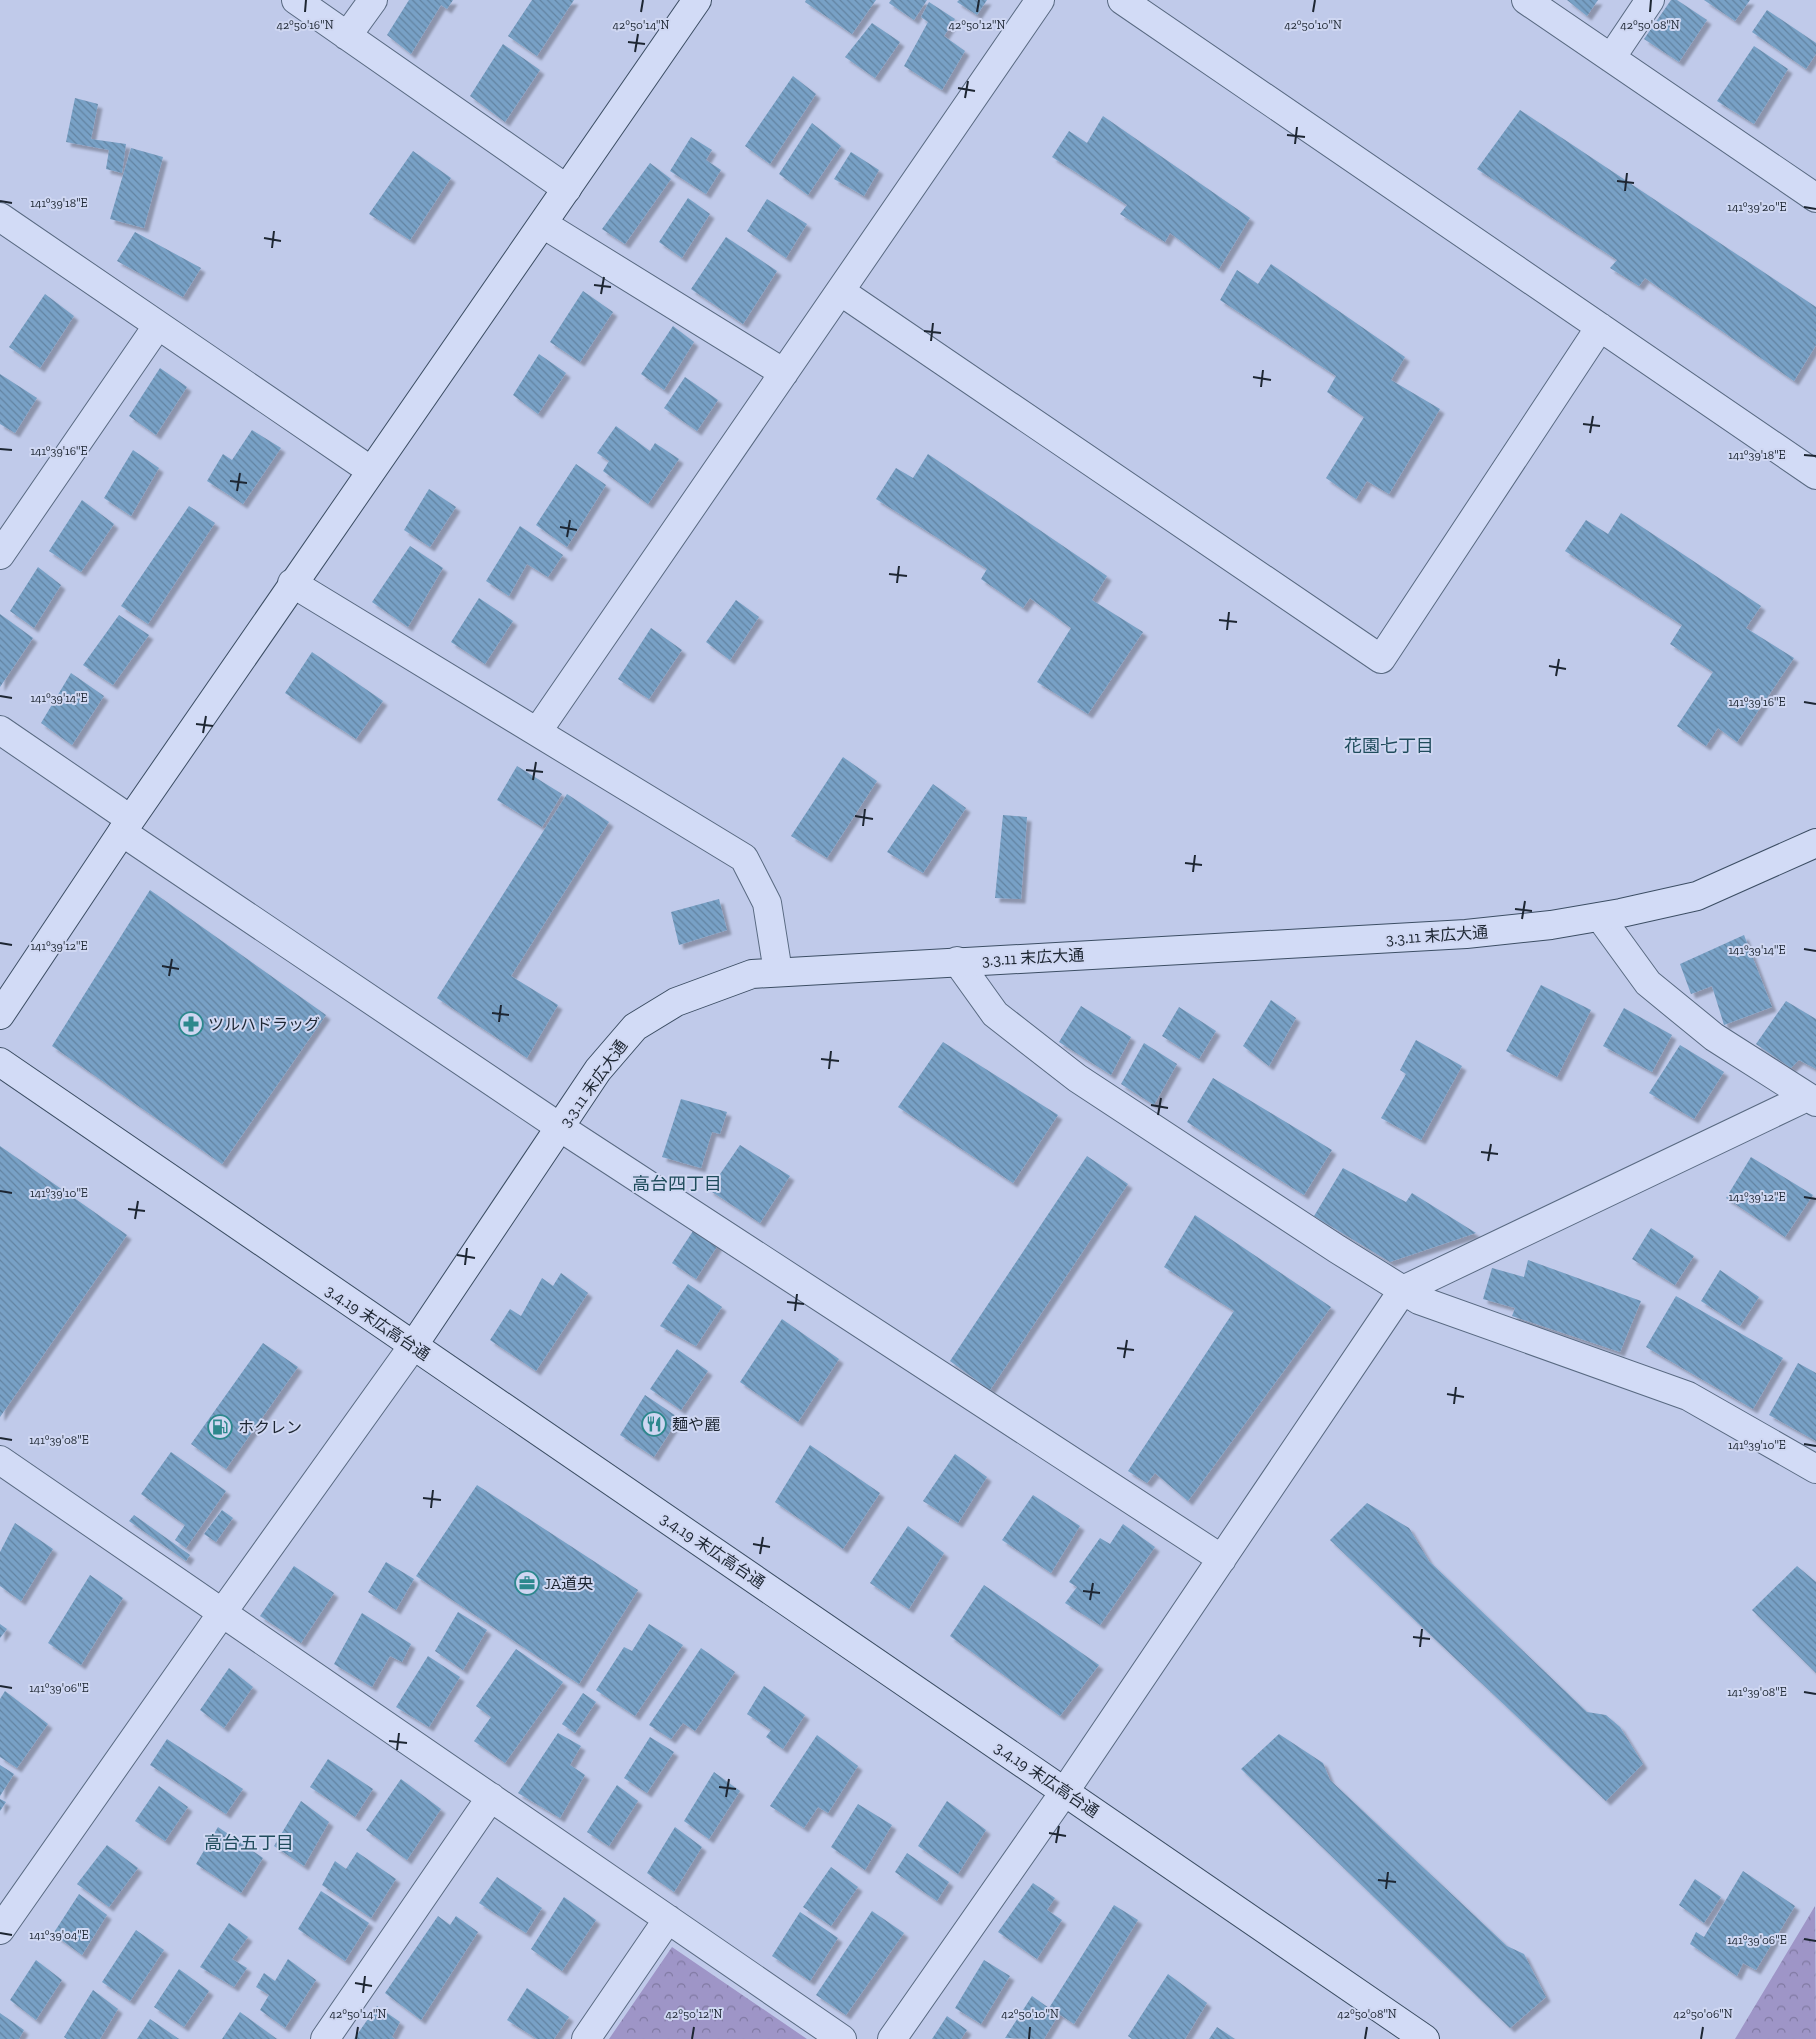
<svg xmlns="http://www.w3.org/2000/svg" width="1816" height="2039" font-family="'Zilla Slab','Noto Sans JP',serif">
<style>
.park{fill:url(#park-crowns)}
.building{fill:url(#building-back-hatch);filter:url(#shadow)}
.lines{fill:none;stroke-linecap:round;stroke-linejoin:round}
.street-casing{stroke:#596a82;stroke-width:30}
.secondary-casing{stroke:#3c4e64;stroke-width:30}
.street{stroke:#d2dbf6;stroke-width:28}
.secondary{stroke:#d2dbf6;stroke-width:28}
.ticks{fill:none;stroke:#1d2632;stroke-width:2}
.labels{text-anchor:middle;stroke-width:4;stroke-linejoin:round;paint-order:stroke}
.street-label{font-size:16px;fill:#1d2632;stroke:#cfd7f2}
.poi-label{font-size:16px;fill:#1d2632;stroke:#cfd7f2;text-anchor:start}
.neighbourhood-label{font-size:18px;fill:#1f4c5c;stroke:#cfd7f2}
.ticks-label{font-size:12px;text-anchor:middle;fill:#1d2632;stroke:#cfd7f2;stroke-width:4;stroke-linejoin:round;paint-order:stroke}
</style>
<defs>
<pattern id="park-crowns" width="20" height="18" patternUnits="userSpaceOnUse" patternTransform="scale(1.25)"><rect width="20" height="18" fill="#9e95c7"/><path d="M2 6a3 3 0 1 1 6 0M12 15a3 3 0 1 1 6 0" fill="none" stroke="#8079a2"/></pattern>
<pattern id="building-back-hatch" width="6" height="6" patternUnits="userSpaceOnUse" patternTransform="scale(1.25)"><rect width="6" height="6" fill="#78a1c6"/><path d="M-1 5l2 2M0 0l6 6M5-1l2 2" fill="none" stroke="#6283a1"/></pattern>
<filter id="shadow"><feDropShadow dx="4.5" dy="4.5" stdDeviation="1" flood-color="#0004"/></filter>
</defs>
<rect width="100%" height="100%" fill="#c0caea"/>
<path class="park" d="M1815,1906L1816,2039H1735Z
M672,1947L807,2039H609Z"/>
<path class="building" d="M409,0H453L447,9L441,5L411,54L387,35Z
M532,0H574L537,56L508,36Z
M806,0H876L852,34L805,2Z
M891,0H927L914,20L889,3Z
M959,0H987L977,15L957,2Z
M1567,0H1598L1587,16Z
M1671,0H1677L1707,20L1679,62L1644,39Z
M1704,0H1750L1735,21Z
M929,2L955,19L944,36L965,51L942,90L904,66L928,22L921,17Z
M1767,10L1816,43V54L1806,69L1752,32Z
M872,23L900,42L875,78L845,57Z
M503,44L540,70L505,122L470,96Z
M1754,46L1788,69L1754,124L1717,101Z
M793,76L816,94L770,164L745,146Z
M75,98L98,104L91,139L126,144L122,173L106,169L109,150L66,142Z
M1520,110L1816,307V345L1794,381L1645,278L1639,286L1610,268L1617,260L1477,169Z
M1103,116L1250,218L1219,269L1170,233L1165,242L1120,214L1127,205L1052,157L1069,131L1087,143Z
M812,123L841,146L808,195L779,174Z
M691,137L712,150L706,160L721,170L706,194L670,171Z
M131,148L163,157L144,228L110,219Z
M413,151L451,178L410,240L369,214Z
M851,152L879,170L864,196L834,179Z
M650,163L671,179L625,244L602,229Z
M688,198L710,214L682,258L659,242Z
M767,199L807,224L786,258L747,231Z
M135,232L201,268L183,297L117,261Z
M726,237L777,271L743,324L691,289Z
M1271,264L1405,357L1391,380L1440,409L1389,494L1367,481L1356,499L1326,478L1364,417L1327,392L1336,376L1220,300L1237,270L1258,284Z
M583,291L613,312L580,362L550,342Z
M45,294L74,316L40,368L9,347Z
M673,326L694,342L664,390L641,374Z
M539,354L566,373L538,414L513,395Z
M160,368L187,387L156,435L129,416Z
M0,374L37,398L15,433L0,424Z
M685,377L718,400L697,431L664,408Z
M616,426L650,451L655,443L679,459L648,504L603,471L609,461L597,453Z
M252,430L281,448L243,504L207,481L223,454L232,460Z
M133,450L159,468L131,516L104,498Z
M928,454L1107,576L1092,600L1143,632L1088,714L1037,682L1071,628L1030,598L1023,608L981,579L987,569L876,499L896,468L913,478Z
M576,464L606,485L567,547L536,525Z
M429,489L456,507L430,547L404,530Z
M82,500L114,524L81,572L49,551Z
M189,506L215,523L148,624L121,606Z
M1621,513L1761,606L1746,628L1794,658L1737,742L1718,728L1706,746L1677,726L1713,672L1670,644L1682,625L1565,551L1586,520L1608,534Z
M520,526L563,555L548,577L527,564L509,596L486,581Z
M410,546L443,568L408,627L372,602Z
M38,567L61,585L34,628L10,611Z
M479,598L513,621L485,664L451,642Z
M736,600L759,617L730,660L706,642Z
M0,614L33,638L0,687Z
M119,615L149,635L113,685L83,665Z
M651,628L682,650L649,699L618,679Z
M312,652L383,701L356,739L285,693Z
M71,673L104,696L72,745L41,723Z
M843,757L877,781L827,858L791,836Z
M517,766L562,794L542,827L497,800Z
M933,784L966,808L923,873L887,852Z
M567,794L609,822L511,976L558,1005L527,1058L437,998Z
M1003,815L1027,817L1021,899L995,898Z
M150,890L326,1015L222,1164L52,1046Z
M719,899L727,930L679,945L671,912Z
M1744,935L1772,1007L1724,1025L1712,986L1691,994L1680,964Z
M1541,985L1591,1010L1557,1077L1506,1051Z
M1271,1000L1296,1018L1269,1066L1243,1046Z
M1786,1001L1816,1019V1069L1799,1060L1791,1068L1756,1044Z
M1081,1006L1131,1037L1111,1075L1059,1042Z
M1179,1007L1216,1031L1199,1059L1162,1036Z
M1624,1008L1672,1035L1652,1072L1603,1046Z
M1416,1040L1462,1066L1421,1140L1381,1118L1406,1074L1400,1070Z
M943,1042L1058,1115L1013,1183L898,1107Z
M1144,1043L1177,1064L1154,1105L1121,1084Z
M1680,1045L1724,1072L1694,1119L1649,1093Z
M1213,1078L1332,1150L1304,1195L1187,1122Z
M681,1099L727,1112L720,1134L712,1132L701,1168L662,1157Z
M740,1145L790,1176L760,1223L709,1190Z
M0,1146L127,1235L0,1417Z
M1087,1156L1128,1184L990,1390L950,1361Z
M1751,1157L1813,1195L1785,1237L1726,1198Z
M1343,1168L1406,1202L1412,1193L1476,1233L1390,1262L1314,1216Z
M1195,1215L1331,1307L1188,1501L1155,1473L1147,1483L1128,1471L1234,1311L1164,1267Z
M695,1228L718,1245L696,1279L672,1263Z
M1651,1228L1694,1256L1675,1285L1632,1259Z
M1528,1260L1641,1301L1620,1352L1512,1316L1515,1308L1483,1299L1492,1268L1524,1277Z
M1720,1270L1759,1297L1740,1326L1701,1301Z
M561,1273L588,1293L536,1371L490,1340L510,1309L521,1316L542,1278L553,1286Z
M688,1284L722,1307L696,1346L660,1326Z
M1676,1296L1783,1358L1753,1409L1646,1347Z
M782,1319L839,1359L798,1422L740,1382Z
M263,1343L298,1367L226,1469L191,1444Z
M677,1349L708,1371L681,1410L650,1389Z
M1798,1363L1816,1373V1441L1769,1415Z
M645,1395L679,1418L654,1457L620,1435Z
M810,1445L880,1493L843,1549L775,1502Z
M171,1452L226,1491L186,1548L175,1540L185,1525L141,1494Z
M955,1454L987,1477L958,1523L923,1501Z
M477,1485L638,1590L579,1684L416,1576Z
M1033,1495L1080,1526L1051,1573L1002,1540Z
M1367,1503L1409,1528L1429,1561L1587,1712L1606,1715L1620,1727L1643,1764L1606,1801L1330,1540Z
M222,1510L233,1518L216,1542L204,1534Z
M134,1515L190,1555L186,1561L129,1521Z
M15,1523L53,1549L21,1601L0,1586V1552Z
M1123,1524L1155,1547L1100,1625L1065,1603L1077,1587L1069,1582L1100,1538L1110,1544Z
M908,1526L944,1553L909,1609L870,1583Z
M386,1562L414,1579L396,1610L368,1592Z
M294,1566L334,1593L301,1643L260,1616Z
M1797,1566L1816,1582V1673L1752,1610Z
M90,1575L123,1598L81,1665L48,1643Z
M984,1585L1099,1665L1060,1716L950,1636Z
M458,1612L487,1630L463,1670L435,1651Z
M362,1613L411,1644L402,1662L390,1656L372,1687L334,1664Z
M0,1624L7,1629L0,1638Z
M649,1624L683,1645L635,1716L596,1690L624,1647L632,1651Z
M701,1648L735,1672L695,1731L683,1723L671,1739L649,1725Z
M516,1649L563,1682L505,1763L474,1741L491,1717L476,1706Z
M428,1656L460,1677L429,1727L396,1707Z
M229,1668L253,1687L224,1728L200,1710Z
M764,1686L805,1715L783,1749L766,1737L771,1730L747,1714Z
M5,1691L48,1724L17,1768L0,1757V1699Z
M583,1693L596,1702L575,1733L562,1724Z
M558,1733L581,1746L570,1765L585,1775L560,1818L518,1793Z
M1279,1734L1323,1763L1330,1780L1507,1946L1524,1954L1546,1997L1510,2028L1241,1769Z
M817,1735L858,1766L828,1813L818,1807L804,1828L770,1806Z
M650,1737L674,1752L647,1793L624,1778Z
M167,1739L243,1789L226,1814L150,1765Z
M328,1759L373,1789L355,1817L310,1787Z
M0,1765L14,1774L0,1796Z
M714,1772L740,1791L709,1839L684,1821Z
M401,1779L441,1809L407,1860L366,1830Z
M617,1785L638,1801L609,1846L587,1832Z
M159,1786L188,1807L165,1841L135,1821Z
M0,1799L6,1802L0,1811Z
M301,1801L329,1822L304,1866L274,1846Z
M947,1801L986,1830L958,1874L918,1846Z
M858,1804L892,1825L865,1870L831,1847Z
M218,1827L263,1858L241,1893L196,1864Z
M675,1827L702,1847L674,1892L647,1873Z
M107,1845L138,1868L109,1907L77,1884Z
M357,1852L396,1879L371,1918L322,1885L335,1861L346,1869Z
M907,1853L949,1882L937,1901L895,1872Z
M831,1867L858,1887L831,1926L803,1907Z
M1743,1871L1795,1906L1756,1970L1743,1963L1737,1976L1690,1944L1696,1932L1704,1937Z
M497,1877L542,1908L526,1933L479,1903Z
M1695,1879L1721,1897L1704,1923L1679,1905Z
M1033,1883L1055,1898L1047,1910L1062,1920L1037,1959L998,1932Z
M321,1891L369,1923L345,1961L298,1929Z
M79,1894L107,1915L82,1955L53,1934Z
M564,1897L596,1920L562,1971L531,1949Z
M1114,1905L1138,1920L1074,2024L1059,2014L1044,2039L1005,2038L1032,1996L1049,2008Z
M872,1911L904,1933L846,2015L816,1995Z
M800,1912L838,1938L810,1981L772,1956Z
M438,1916L450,1925L456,1916L478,1932L421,2020L385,1993Z
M229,1923L248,1937L232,1959L247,1968L234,1987L200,1967Z
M136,1930L164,1950L130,2001L102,1982Z
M288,1959L316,1980L285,2028L260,2010L269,1995L256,1987L264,1973L275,1981Z
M36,1960L62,1980L36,2020L10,2000Z
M984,1960L1010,1976L981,2024L955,2008Z
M179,1969L209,1991L184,2027L154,2007Z
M1168,1974L1207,2003L1185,2039H1132L1128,2036Z
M527,1988L569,2017L554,2039H537L507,2020Z
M93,1990L118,2009L100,2039H67L64,2037Z
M377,2006L400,2022L392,2037L395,2039H354Z
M240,2012L277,2039H222Z
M0,2013L24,2030L19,2039H0Z
M947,2016L967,2030L961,2039H932Z
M150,2019L179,2039H137Z
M1217,2027L1235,2039H1209Z"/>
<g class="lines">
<g class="street-casing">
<path id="street" d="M296,0L567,189
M1122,0L1816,475
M1526,0L1816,198
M347,36L373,0
M1611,58L1650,0
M0,217L370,470
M543,224L784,373
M840,291L1381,659L1600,327
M0,555L158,325
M292,583L744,858L767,903L778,972
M0,730L130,819
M537,732L1040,0
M122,832L561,1128L1222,1559
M1600,917L1648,983L1714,1037L1816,1102
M957,961L995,1014L1077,1078L1337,1249L1419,1300L1688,1396L1816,1469
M0,1460L842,2039
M0,1930L222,1613L413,1346
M325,2039L491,1797
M586,2039L668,1919
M892,2039L1065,1791L1403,1290L1807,1097"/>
</g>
<g class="secondary-casing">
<path id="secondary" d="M0,1015L122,832L697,0
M0,1062L1425,2039
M413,1346L598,1070L635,1027L676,1002L752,974L1466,934L1551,925L1621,913L1697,896L1816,843"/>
</g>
<use href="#street" class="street"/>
<use href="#secondary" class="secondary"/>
</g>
<path class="ticks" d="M305,12L306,0M641,12L643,0M977,12L979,0M1313,12L1315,0M1650,12L1651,0M628,42L645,44M635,52L638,34M958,88L975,91M965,98L968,81M1287,135L1305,137M1295,144L1297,127M1617,181L1634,183M1625,191L1627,173M0,201L12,203M1804,207L1816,209M264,238L281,241M272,248L274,231M594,285L611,287M601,294L604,277M924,331L941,333M931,341L933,323M1253,377L1271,380M1261,387L1263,370M1583,424L1600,426M1590,433L1593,416M0,449L12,450M1804,455L1816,456M230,481L247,483M237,491L240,473M560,527L577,530M567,537L570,520M889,574L907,576M897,583L899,566M1219,620L1237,622M1227,630L1229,612M1549,666L1566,669M1556,676L1559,659M0,696L12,698M1804,702L1816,704M196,724L213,726M203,733L206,716M526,770L543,772M533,780L536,762M855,816L873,819M863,826L865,809M1185,863L1202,865M1193,872L1195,855M1515,909L1532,911M1522,919L1525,901M0,943L12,945M1804,949L1816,951M162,966L179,969M169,976L172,959M492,1013L509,1015M499,1022L501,1005M821,1059L839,1061M829,1069L831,1051M1151,1105L1168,1108M1158,1115L1161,1098M1481,1152L1498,1154M1488,1161L1491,1144M0,1191L12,1193M1804,1197L1816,1199M128,1209L145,1211M135,1219L138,1201M457,1255L475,1258M465,1265L467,1248M787,1302L804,1304M795,1311L797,1294M1117,1348L1134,1350M1124,1358L1127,1340M1447,1394L1464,1397M1454,1404L1456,1387M0,1438L12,1440M1804,1444L1816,1446M423,1498L441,1500M431,1508L433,1490M753,1544L770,1547M760,1554L763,1537M1083,1591L1100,1593M1090,1600L1093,1583M1413,1637L1430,1639M1420,1647L1422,1629M0,1686L12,1688M1804,1692L1816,1694M389,1741L407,1743M397,1750L399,1733M719,1787L736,1789M726,1797L729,1779M1049,1833L1066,1836M1056,1843L1059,1826M1378,1880L1396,1882M1386,1889L1388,1872M0,1933L12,1935M1804,1939L1816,1941M355,1983L372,1986M363,1993L365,1976M356,2039L358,2027M692,2039L694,2027M1029,2039L1030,2027M1365,2039L1367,2027M1701,2039L1703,2027"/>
<defs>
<g id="pharmacy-ring" transform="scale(1.25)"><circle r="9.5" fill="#cfd7f2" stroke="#2d888d" stroke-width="1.5"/><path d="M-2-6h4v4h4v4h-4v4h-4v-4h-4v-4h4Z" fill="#2d888d"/></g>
<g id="restaurant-ring" transform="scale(1.25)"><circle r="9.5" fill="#cfd7f2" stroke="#2d888d" stroke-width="1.5"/><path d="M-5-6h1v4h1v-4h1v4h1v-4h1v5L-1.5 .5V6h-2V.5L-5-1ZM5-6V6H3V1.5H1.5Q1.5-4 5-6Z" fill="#2d888d"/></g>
<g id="fuel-ring" transform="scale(1.25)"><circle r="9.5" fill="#cfd7f2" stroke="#2d888d" stroke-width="1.5"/><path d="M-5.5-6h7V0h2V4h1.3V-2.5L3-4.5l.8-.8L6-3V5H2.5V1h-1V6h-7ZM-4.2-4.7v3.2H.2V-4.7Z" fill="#2d888d"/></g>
<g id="office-ring" transform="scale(1.25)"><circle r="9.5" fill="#cfd7f2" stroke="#2d888d" stroke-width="1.5"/><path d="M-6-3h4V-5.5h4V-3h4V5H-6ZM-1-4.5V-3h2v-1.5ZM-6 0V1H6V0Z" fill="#2d888d"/></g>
</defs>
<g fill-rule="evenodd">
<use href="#pharmacy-ring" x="191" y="1024"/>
<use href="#restaurant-ring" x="654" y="1424"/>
<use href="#fuel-ring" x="220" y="1427"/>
<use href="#office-ring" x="527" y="1583"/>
</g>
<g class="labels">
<g class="street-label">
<text transform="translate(1437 935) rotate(-4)" y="6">3.3.11 末広大通</text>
<text transform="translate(1033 957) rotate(-3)" y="6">3.3.11 末広大通</text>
<text transform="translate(593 1083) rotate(-54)" y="6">3.3.11 末広大通</text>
<text transform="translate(378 1322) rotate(34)" y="6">3.4.19 末広高台通</text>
<text transform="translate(713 1550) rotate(34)" y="6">3.4.19 末広高台通</text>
<text transform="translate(1047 1779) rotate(34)" y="6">3.4.19 末広高台通</text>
</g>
<g class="poi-label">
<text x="208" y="1030">ツルハドラッグ</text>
<text x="672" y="1430">麺や麗</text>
<text x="238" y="1433">ホクレン</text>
<text x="544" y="1589">JA道央</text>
</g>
<g class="neighbourhood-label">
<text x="1389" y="752">花園七丁目</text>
<text x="677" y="1190">高台四丁目</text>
<text x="249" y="1849">高台五丁目</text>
</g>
</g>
<g class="ticks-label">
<text x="305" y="29">42°50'16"N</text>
<text x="641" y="29">42°50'14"N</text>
<text x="977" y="29">42°50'12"N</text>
<text x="1313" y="29">42°50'10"N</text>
<text x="1650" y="29">42°50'08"N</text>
<text x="59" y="207">141°39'18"E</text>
<text x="1757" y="211">141°39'20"E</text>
<text x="59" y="455">141°39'16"E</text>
<text x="1757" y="459">141°39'18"E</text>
<text x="59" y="702">141°39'14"E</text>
<text x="1757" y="706">141°39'16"E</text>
<text x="59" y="950">141°39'12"E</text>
<text x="1757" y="954">141°39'14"E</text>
<text x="59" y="1197">141°39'10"E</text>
<text x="1757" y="1201">141°39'12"E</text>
<text x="59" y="1444">141°39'08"E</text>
<text x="1757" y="1449">141°39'10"E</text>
<text x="59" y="1692">141°39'06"E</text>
<text x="1757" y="1696">141°39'08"E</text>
<text x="59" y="1939">141°39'04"E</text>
<text x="1757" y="1944">141°39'06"E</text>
<text x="358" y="2018">42°50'14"N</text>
<text x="694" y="2018">42°50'12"N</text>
<text x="1030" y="2018">42°50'10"N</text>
<text x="1367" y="2018">42°50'08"N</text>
<text x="1703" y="2018">42°50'06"N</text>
</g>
</svg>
